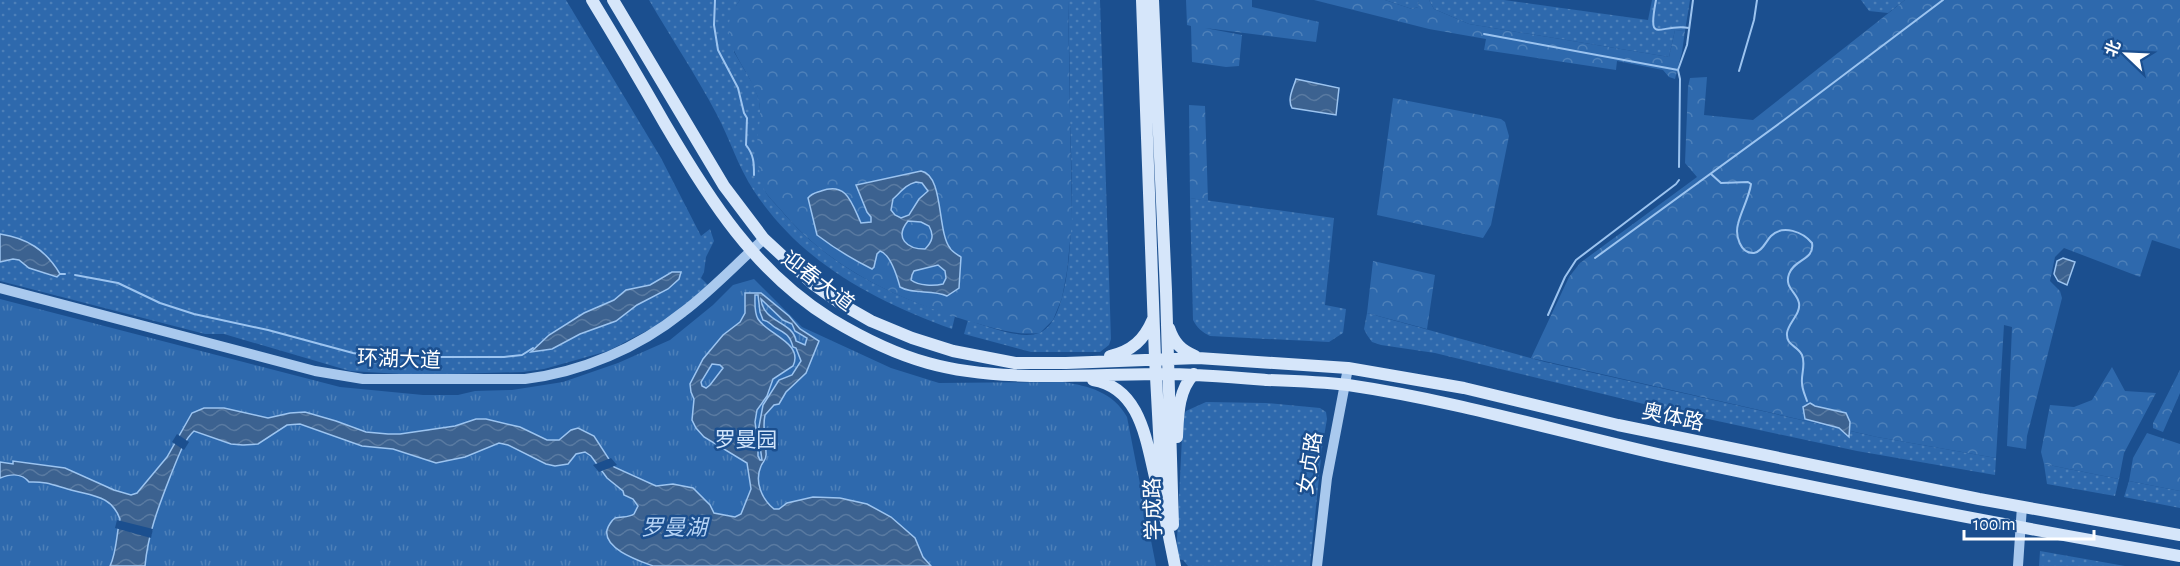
<svg xmlns="http://www.w3.org/2000/svg" width="2180" height="566" font-family="'Alegreya Sans','Noto Sans SC',sans-serif">
<style>
.grass{fill:url(#grass-dots)}
.forest{fill:url(#forest-crowns)}
.park{fill:url(#park-tufts)}
.water{fill:url(#water-waves);stroke:#9cc4f0;stroke-width:1.5;fill-rule:evenodd}
.pier{fill:#1b4f8f}
.lines{fill:none;stroke-linecap:round;stroke-linejoin:round}
.stream{stroke:#9cc4f0;stroke-width:2}
.tertiary{stroke:#a9c9ee;stroke-width:10}
.secondary{stroke:#d6e6fa;stroke-width:12}
.labels{text-anchor:middle;stroke-width:5;stroke-linejoin:round;paint-order:stroke}
.street-label{font-size:21px;fill:#fff;stroke:#1b4f8f}
.park-label{font-size:21px;fill:#cfe3fa;stroke:#1b4f8f}
.water-label{font-size:22px;font-style:italic;fill:#b5d3f5;stroke:#1b4f8f}
</style>
<defs>
<pattern id="grass-dots" width="8" height="8" patternUnits="userSpaceOnUse" patternTransform="scale(1.5)"><rect width="8" height="8" fill="#2e69ad"/><path d="M2 2h.1M6 6h.1" fill="none" stroke="#4d80b9" stroke-width="1.8" stroke-linecap="round"/></pattern>
<pattern id="forest-crowns" width="20" height="18" patternUnits="userSpaceOnUse" patternTransform="scale(1.5)"><rect width="20" height="18" fill="#2e69ad"/><path d="M2 6a3 3 0 1 1 6 0M12 15a3 3 0 1 1 6 0" fill="none" stroke="#4d80b9"/></pattern>
<pattern id="park-tufts" width="24" height="20" patternUnits="userSpaceOnUse" patternTransform="scale(1.5)"><rect width="24" height="20" fill="#2e69ad"/><path d="M3 7l-1-3M5 7V3M7 7l1-3M15 17l-1-3M17 17v-4M19 17l1-3" fill="none" stroke="#4d80b9"/></pattern>
<pattern id="water-waves" width="16" height="10" patternUnits="userSpaceOnUse" patternTransform="scale(1.5)"><rect width="16" height="10" fill="#3c6290"/><path d="M0 5q4-4 8 0t8 0" fill="none" stroke="#597aa1"/></pattern>
</defs>
<rect width="100%" height="100%" fill="#1b4f8f"/>
<path class="grass" d="M0,0H566L661,158L701,236L710,229L714,241L706,257L704,272L701,278L708,285L671,318L608,351L544,369L523,372L418,375L350,371L224,334H205L0,281Z
M649,0H740L736,6L734,52L754,86L759,100C763,128 757,159 764,187C765,195 775,203 780,209C825,264 888,295 955,316L952,329C873,300 802,263 754,191C738,167 730,139 716,113C696,75 671,38 649,0Z
M1068,0H1100L1111,339L1109,345L1100,352H1031L964,334L968,320C986,326 1021,340 1039,333C1081,318 1071,157 1070,119C1070,79 1069,40 1068,0Z
M1385,0H1419L1418,7L1412,9Z
M1429,0H1504L1648,20L1652,0H1690L1685,31L1675,30L1669,57L1469,24L1434,9Z
M1861,0H1905L1888,13L1869,11Z
M1190,198L1334,218L1325,305L1346,309L1343,333L1329,342L1210,336C1202,332 1197,328 1193,320Z
M1367,313L1545,362L1877,437L1996,458L1995,475L1857,451L1685,414L1435,353L1381,345L1372,342L1367,335L1364,329Z
M1206,402L1266,403L1320,408L1326,412L1327,419L1322,448L1310,566H1188L1183,560L1176,559L1183,417L1186,411Z
M2044,464L2119,479L2115,496L2047,484Z
M2129,481L2180,491V508L2124,497Z
M2040,551L2125,566H2039Z"/>
<path class="forest" d="M740,0H1068L1072,222L1067,271L1062,298L1053,320L1040,333C1014,336 990,327 965,320C895,298 828,267 781,210C776,204 767,196 764,189C760,180 757,158 757,148C757,130 764,113 757,95C745,61 711,37 740,0Z
M1186,0H1252V7L1319,22L1316,42L1205,28L1242,35L1239,66L1226,67L1192,62L1191,26L1187,25Z
M1314,0H1385L1412,9L1418,7L1419,0H1429L1434,9L1469,24L1669,57L1675,30L1685,31L1682,52L1675,79L1669,77L1663,70L1617,61L1616,70L1484,50L1486,39L1429,29Z
M1905,0H2180V249L2152,240L2140,277L2064,248L2055,257L2050,281L2060,291L2062,298L2027,436L2026,449L2007,446L2012,327L2004,325L1996,458L1877,437L1531,358L1569,277L1580,263L1697,177L1685,163L1688,87L1690,78L1707,77L1704,115L1753,120Z
M1393,98L1501,119L1505,122L1509,136L1491,225L1483,238L1377,215Z
M1189,105L1205,106L1208,201L1190,198Z
M1373,261L1435,275L1427,329L1367,313Z
M2112,367L2125,391L2156,393L2124,453L2119,479L2044,464L2041,452L2050,405L2074,407L2092,400Z
M2180,370V393L2163,432L2153,428V423Z
M2147,433L2180,444V491L2129,481L2133,458Z"/>
<path class="park" d="M754,279L802,327L891,368L939,383L1063,382C1089,386 1113,392 1127,417L1156,566H0V299L340,387L423,395H458L475,391L512,390L563,382L618,363L670,340L713,305L733,285Z"/>
<path class="water" d="M1296,79L1339,88L1336,115L1292,108C1287,99 1293,89 1296,79Z
M921,171C944,175 937,232 950,248C952,252 957,254 961,257L959,288L947,296C932,289 913,295 900,287C897,276 890,254 880,251L877,254L874,267L872,269C852,259 834,248 817,235L808,198C812,193 815,193 821,191C847,181 852,204 861,223L871,222V217L867,212L856,185ZM916,182L922,183L928,191L919,199L909,215L901,218L895,215L891,210L893,199C901,192 905,185 916,182ZM908,221L921,222L929,226C934,235 933,241 925,249C907,249 894,238 908,221ZM938,265L945,271L946,278L943,284C934,286 919,286 911,280L912,275L914,271Z
M0,234C27,238 46,250 60,274L57,277L29,268L19,260L13,259L0,262Z
M2063,258L2075,262L2067,285L2058,281L2054,274L2057,261Z
M672,272H681L679,279L668,289L637,305L616,321L580,334L552,349L531,352L549,335L584,313L614,300L626,290L650,285Z
M745,293H761L789,316L800,329L819,341L806,373L786,392L779,404L774,405L765,415C762,429 766,440 766,453C767,460 763,461 761,466C754,482 762,499 774,509H779L787,503L813,497L840,498L867,504L891,517L915,538L923,557L931,566H653C640,561 603,549 607,530C608,526 612,520 615,518C622,516 628,518 634,514L638,506L633,499L624,495L623,491L607,478L591,456L585,452L576,454L568,464L555,466L546,464L508,445L499,443L465,457L436,463L393,449L362,446L300,424L287,425L258,444L243,445L231,444L194,431C183,441 178,458 172,472C160,503 148,532 145,566H110C117,551 116,536 120,519C112,497 95,496 75,491C57,487 49,481 29,482C22,473 10,474 0,478V462L13,464V461L65,468L114,490L131,495L137,493L167,457L192,413L204,408H224L268,418L290,413L305,412L336,421L366,432L388,434H400L455,426L476,419H486L520,427L547,440H559L571,430L578,428L594,436L614,467L656,486L673,484L693,488L710,505L714,513L735,517L741,514L751,489L747,463L704,437L696,428L692,420L694,399L691,392L690,384L703,359L723,335L740,322L745,313ZM755,295H758L760,312L763,320C770,321 770,325 776,328C786,334 790,335 793,347L796,348L801,361L792,375L779,380L763,405L758,432L762,460H760L758,456V443L755,422L757,410L767,396L773,379L793,366C804,343 767,334 758,319C754,312 755,303 755,295ZM761,299L783,320L792,324L795,331L807,338L805,345L796,341C793,321 763,323 761,299ZM712,364L720,365L723,368L710,385L706,388L702,386L701,382Z
M1810,403L1815,406L1846,413L1850,422L1849,437L1839,428L1805,419L1803,407Z"/>
<path class="pier" d="M177,434L189,442L184,450L172,442Z
M611,458L617,465L599,472L593,465Z
M117,520L153,529L151,538L115,528Z"/>
<g class="lines">
<path class="stream" d="M715,0L714,25L718,50L738,88L744,113L747,118L746,145C754,155 754,163 754,175
M1656,0C1647,47 1659,23 1689,28
M1484,34L1678,70L1680,79L1679,167
M1678,70L1687,45L1693,0
M1739,71L1754,20L1757,0
M1711,174L1721,183L1748,182L1751,184C1749,198 1741,211 1738,224C1735,235 1740,254 1754,253C1762,252 1766,241 1771,236C1783,224 1803,232 1812,243C1815,260 1794,259 1789,274C1784,288 1797,292 1799,303C1801,314 1788,323 1787,333C1786,346 1797,345 1802,355C1806,364 1801,374 1802,383C1802,389 1805,395 1807,401
M1595,258L1784,120L1943,0
M60,274H65
M75,275L118,283L160,303L194,314L268,330L353,353L375,357H504L522,355L533,348
M1548,315L1565,277L1576,260L1676,184L1679,180"/>
<path class="tertiary" d="M0,288L315,371L363,379H525C582,372 638,348 683,312C712,290 737,263 764,239
M1317,566L1327,478L1348,368
M2018,566L2022,506"/>
<path class="secondary" d="M592,0C617,41 641,82 665,124C709,199 755,272 831,319C861,337 895,354 928,363C999,383 1087,374 1160,374C1196,374 1231,377 1267,380C1294,381 1321,382 1348,385C1457,401 1563,433 1671,457C1840,494 2010,526 2180,556
M613,0L724,186L764,239L813,284L843,305L871,321L912,338L953,351L1015,363H1066L1198,358L1348,368L1464,388L1618,425L1979,499L2180,535
M1142,0L1155,358L1163,507L1175,566
M1153,0L1166,291L1173,525
M1169,328C1174,343 1181,350 1195,356
M1110,356C1132,351 1144,340 1153,319
M1093,380C1141,388 1146,441 1156,481
M1177,437C1178,416 1178,390 1194,374"/>
</g>
<g class="labels">
<g class="street-label">
<text transform="translate(818 281) rotate(37)" y="7">迎春大道</text>
<text transform="translate(399 359) rotate(2)" y="7">环湖大道</text>
<text transform="translate(1673 417) rotate(12)" y="7">奥体路</text>
<text transform="translate(1310 463) rotate(-81)" y="7">女贞路</text>
<text transform="translate(1153 509) rotate(-92)" y="7">学成路</text>
</g>
<g class="park-label">
<text x="746" y="447">罗曼园</text>
</g>
<g class="water-label">
<text x="674" y="535">罗曼湖</text>
</g>
</g>
<g transform="translate(2126 54) rotate(293)" stroke="#1b4f8f" stroke-width="4.5" paint-order="stroke">
<path d="M0-4.5L10 22L0 15L-10 22Z" fill="#ffffff"/>
<text y="-9" font-size="16" font-weight="bold" text-anchor="middle" fill="#ffffff">北</text>
</g>
<path d="M1964 530v9h130v-9" fill="none" stroke="#ffffff" stroke-width="3"/>
<text x="1973" y="530" font-size="18" fill="#ffffff" stroke="#1b4f8f" stroke-width="4.5" paint-order="stroke">100 m</text>
</svg>
